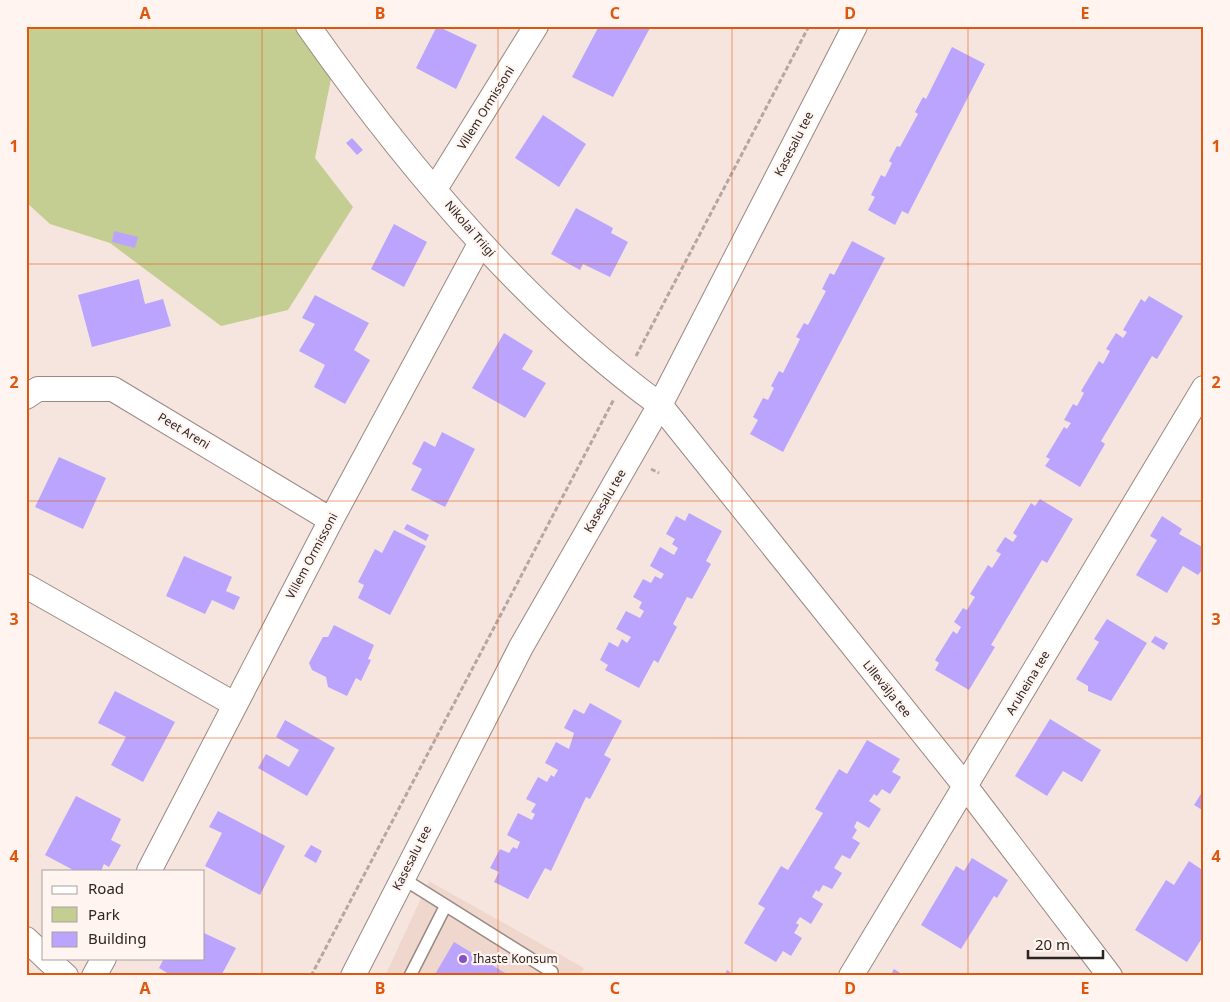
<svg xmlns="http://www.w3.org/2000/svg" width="1230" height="1002" font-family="'Noto Sans',sans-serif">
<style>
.built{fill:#f0d7cd}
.green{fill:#c4cd92}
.building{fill:#baa4fd}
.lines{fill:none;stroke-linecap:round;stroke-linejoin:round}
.service-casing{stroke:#998982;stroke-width:14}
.minor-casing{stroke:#998982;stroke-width:26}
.path{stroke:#b4a6a1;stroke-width:3;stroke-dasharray:5 2.5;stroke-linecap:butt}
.service{stroke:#fff;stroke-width:11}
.minor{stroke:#fff;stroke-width:24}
.grid{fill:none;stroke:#df560d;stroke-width:1;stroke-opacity:0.55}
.poi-dot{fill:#8252cb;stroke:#fff4f0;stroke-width:2}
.labels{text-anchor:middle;stroke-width:4.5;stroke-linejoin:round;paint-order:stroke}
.street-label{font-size:12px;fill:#2b2522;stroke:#fff4f0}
.poi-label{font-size:12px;fill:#2b2522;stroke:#fff4f0;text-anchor:start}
.neatline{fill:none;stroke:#df560d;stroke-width:2}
.grid-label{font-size:16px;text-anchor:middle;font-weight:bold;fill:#df560d}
</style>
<rect width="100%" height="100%" fill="#f6e5de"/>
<path class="built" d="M429,881L584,968L580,976H385Z"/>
<path class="green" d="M26,26H296L332,74L315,158L353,207L288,310L221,326L110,243L50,224L26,202Z"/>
<path class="building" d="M437,26L477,45L456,89L416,68Z
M599,26H651L613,97L572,77Z
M952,47L985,64L908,214L902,211L895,225L868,210L875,197L871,195L881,175L885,177L892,163L889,161L897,146L900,147L918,114L915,112L923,97L926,99Z
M543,115L586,144L559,187L515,158Z
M352,138L363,150L357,155L346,143Z
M576,208L613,228L611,233L628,242L610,277L583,264L580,270L551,254Z
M394,224L427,242L404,287L371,269Z
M114,231L138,237L135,248L112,242Z
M852,241L885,258L783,452L750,434L758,420L753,417L763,398L768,400L774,388L771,386L779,371L783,373L800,339L796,337L804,323L808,325L826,291L822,289L830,273L834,275Z
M139,279L145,304L163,299L171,326L92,347L78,295Z
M315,295L369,323L354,350L370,360L345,404L314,387L325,365L299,351L315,324L302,318Z
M1149,296L1183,316L1157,359L1152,356L1101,441L1105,444L1080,487L1045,466L1050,459L1046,457L1064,427L1067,429L1071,423L1064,420L1073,404L1077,406L1084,393L1081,391L1099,361L1103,364L1110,351L1106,349L1116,333L1123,338L1127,332L1123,330L1141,299L1145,302Z
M504,333L533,351L522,369L546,383L525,418L472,388Z
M442,432L475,449L445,507L411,490L422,469L412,464L424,441L435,447Z
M59,457L106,478L83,529L35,507Z
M1040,499L1073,519L1047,563L1042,560L991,645L995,647L969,690L935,670L939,663L935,660L953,631L957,634L961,627L954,622L963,608L967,610L975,597L970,594L988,565L992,568L1001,554L996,551L1005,537L1013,542L1017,536L1013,533L1031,503L1035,506Z
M689,513L722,531L706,561L711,564L692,599L687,597L673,624L677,627L658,663L654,660L639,688L605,670L608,665L600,660L609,642L618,647L622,639L627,643L631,637L616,629L626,611L640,618L644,611L639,608L642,602L633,597L643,579L651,583L655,576L661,579L664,574L650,566L660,547L674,555L678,548L672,544L675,539L666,534L676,516L685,521Z
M1162,516L1182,529L1179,534L1204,548V571L1202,570L1198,575L1183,566L1167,593L1136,575L1157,540L1150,536Z
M407,524L429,535L426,541L404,529Z
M394,530L426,546L390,615L358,598L364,585L358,582L375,549L382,553Z
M184,556L232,577L226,591L240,597L234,610L212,600L205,614L166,596Z
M1107,619L1147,643L1111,701L1088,691V686L1076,679L1099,642L1094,639Z
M334,625L374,645L368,659L371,660L361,681L356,678L347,696L328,687L326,677L312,670L309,663L323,637H328Z
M1155,636L1168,643L1164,650L1151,642Z
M115,691L175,722L143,782L111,765L126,737L98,723Z
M590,703L622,721L604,755L611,759L590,799L586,797L551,871L545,868L528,899L494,882L499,872L490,868L500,849L509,853L513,847L517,849L520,842L507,835L518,813L532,820L535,814L531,812L536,804L526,799L538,777L547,782L551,775L554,777L558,770L545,763L556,742L569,749L574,733L564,728L574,709L584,714Z
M1050,719L1101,750L1082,782L1063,771L1047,796L1015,776Z
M285,720L335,748L307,796L258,768L266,754L289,767L299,750L276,737Z
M867,740L900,759L892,772L901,777L890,794L882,789L877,796L874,794L869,801L881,809L869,828L857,821L854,827L857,830L852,838L860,843L850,859L842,855L834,868L842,873L832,889L823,885L819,892L816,890L812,897L823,904L811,924L800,917L796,923L799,925L794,933L802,938L791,956L783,951L776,962L744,943L765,908L758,904L781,866L788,870L823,813L815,809L839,769L847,774Z
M1204,789V811L1194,805Z
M76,796L121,819L111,840L121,845L109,867L104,864L101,871H75L45,855Z
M218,811L285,846L260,895L205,866L222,833L209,827Z
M311,845L322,851L316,863L304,856Z
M972,858L1008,880L997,898L994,896L961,949L921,925L956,866L964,871Z
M1189,861L1204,871V935L1187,962L1135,930L1166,880L1174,885Z
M204,933L236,948L221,976H172L159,968L164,958H204Z
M454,942L510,976H434Z
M894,969L905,976H890Z
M727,970L736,976H724Z"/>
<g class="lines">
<g class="service-casing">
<path id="service" d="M402,878L552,972
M410,976L445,907"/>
</g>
<g class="minor-casing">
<path id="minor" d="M308,26C405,164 524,306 660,405L966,787L1110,976
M435,189L536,26
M26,397L38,389H113L331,520
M26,586L234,704
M149,871L331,520L480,244
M26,939L44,956
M46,958L66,976
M94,976L104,958
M353,976L521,647L660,405L855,26
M851,976L1204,388"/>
</g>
<path class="path" d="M636,356L809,26
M651,469L659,473
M311,976L614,399"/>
<use href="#service" class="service"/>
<use href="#minor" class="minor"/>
</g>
<path class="grid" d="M262,26V976M498,26V976M732,26V976M968,26V976M26,264H1204M26,501H1204M26,738H1204"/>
<circle class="poi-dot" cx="463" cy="959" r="5"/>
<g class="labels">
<g class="street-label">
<text transform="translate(486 108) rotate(-58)" y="4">Villem Ormissoni</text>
<text transform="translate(794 144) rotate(-63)" y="4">Kasesalu tee</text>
<text transform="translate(470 229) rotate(49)" y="4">Nikolai Triigi</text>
<text transform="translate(184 431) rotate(31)" y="4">Peet Areni</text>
<text transform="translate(605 501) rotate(-60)" y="4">Kasesalu tee</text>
<text transform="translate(312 556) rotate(-62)" y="4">Villem Ormissoni</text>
<text transform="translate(1028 683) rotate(-59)" y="4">Aruheina tee</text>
<text transform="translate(887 689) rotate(51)" y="4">Lillevälja tee</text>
<text transform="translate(412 858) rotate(-63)" y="4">Kasesalu tee</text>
</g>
<g class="poi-label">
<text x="473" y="963">Ihaste Konsum</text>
</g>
</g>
<rect width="1230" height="1002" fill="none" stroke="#fff4f0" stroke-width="55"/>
<rect x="42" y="870" width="162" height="90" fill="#fff4f0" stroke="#aaa19e"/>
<rect x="52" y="886" width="25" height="8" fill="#ffffff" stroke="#aaa19e"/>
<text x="88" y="894" font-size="15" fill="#2b2522">Road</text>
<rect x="52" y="907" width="25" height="15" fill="#c4cd92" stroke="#aaa19e"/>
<text x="88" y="920" font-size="15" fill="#2b2522">Park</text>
<rect x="52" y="932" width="25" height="15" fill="#baa4fd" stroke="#aaa19e"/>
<text x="88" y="944" font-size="15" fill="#2b2522">Building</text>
<path d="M1028 950v8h75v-8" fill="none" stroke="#2b2522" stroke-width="2.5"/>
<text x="1035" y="950" font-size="15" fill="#2b2522" stroke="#fff4f0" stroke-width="4" paint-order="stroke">20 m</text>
<rect x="28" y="28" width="1174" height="946" class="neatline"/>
<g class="grid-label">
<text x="145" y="19">A</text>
<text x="380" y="19">B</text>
<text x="615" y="19">C</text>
<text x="850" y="19">D</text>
<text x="1085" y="19">E</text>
<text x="14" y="152">1</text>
<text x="1216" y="152">1</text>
<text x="14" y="388">2</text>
<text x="1216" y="388">2</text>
<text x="14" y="625">3</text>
<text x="1216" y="625">3</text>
<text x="14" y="862">4</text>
<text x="1216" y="862">4</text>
<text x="145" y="994">A</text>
<text x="380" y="994">B</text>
<text x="615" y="994">C</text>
<text x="850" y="994">D</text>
<text x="1085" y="994">E</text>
</g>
</svg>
